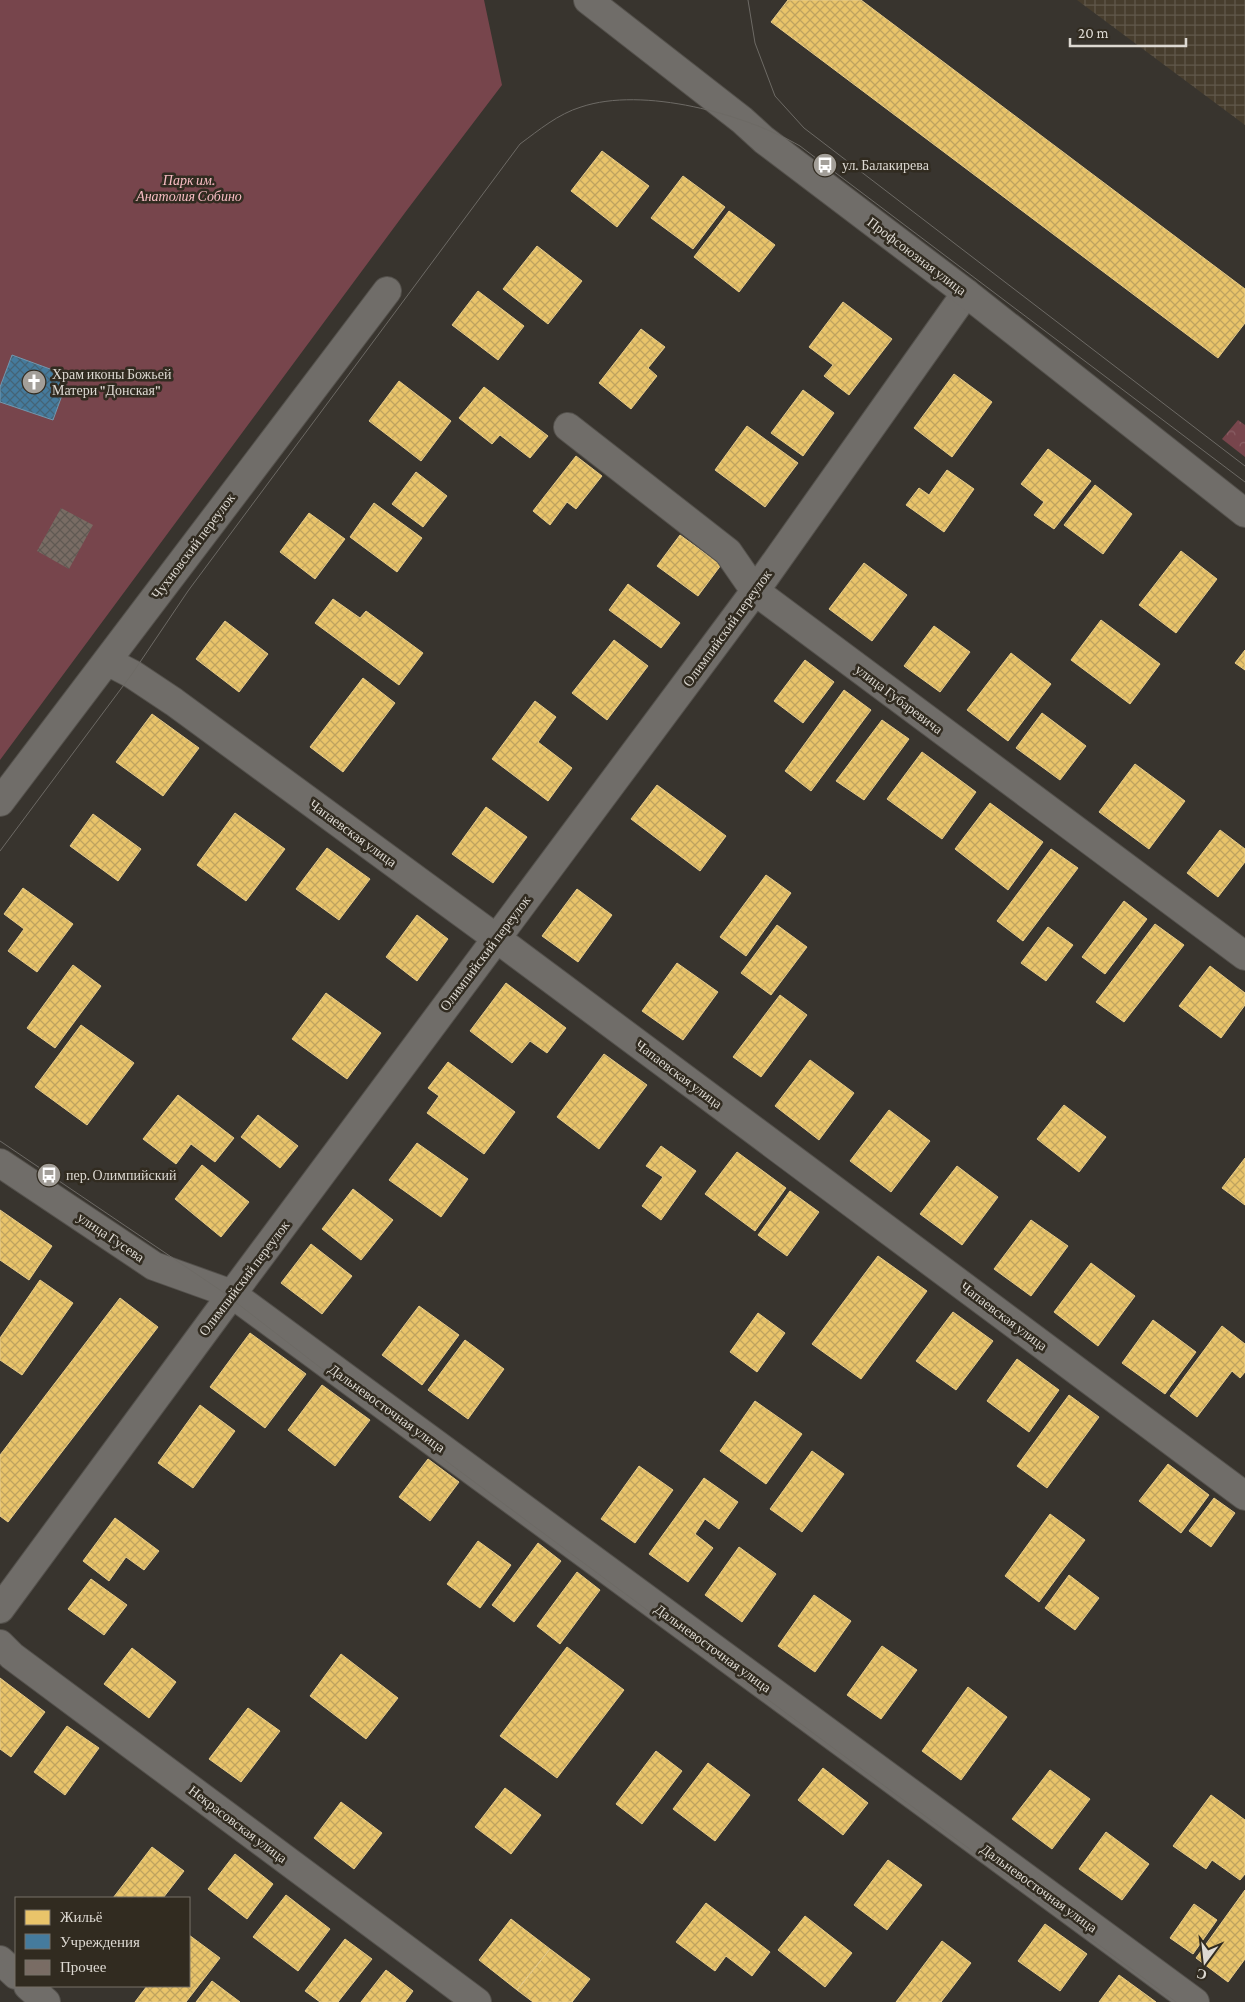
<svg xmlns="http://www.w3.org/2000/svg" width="1245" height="2002" font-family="'Crimson Pro',serif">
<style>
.industrial{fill:url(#industrial-grid)}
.forest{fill:url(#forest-crowns)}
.green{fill:#77454c}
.homes{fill:url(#homes-cross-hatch);stroke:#e5ca89}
.public{fill:url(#public-cross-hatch);stroke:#7397ad}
.building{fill:url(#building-cross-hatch)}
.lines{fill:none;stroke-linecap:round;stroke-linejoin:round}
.street-casing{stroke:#54514c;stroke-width:30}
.secondary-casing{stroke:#54514c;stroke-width:30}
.street{stroke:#706d69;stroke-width:28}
.secondary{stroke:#706d69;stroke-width:28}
.tram{stroke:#6d6a65;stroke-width:1}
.labels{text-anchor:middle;stroke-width:5;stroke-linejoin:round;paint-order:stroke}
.poi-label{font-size:14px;fill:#ddd9d2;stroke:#312b20;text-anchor:start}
.park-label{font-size:14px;font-style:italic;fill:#f8bdc4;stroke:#312b20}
.street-label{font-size:14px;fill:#ddd9d2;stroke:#312b20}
</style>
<defs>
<pattern id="industrial-grid" width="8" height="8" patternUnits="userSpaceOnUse" patternTransform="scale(1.25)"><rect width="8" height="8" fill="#473d2d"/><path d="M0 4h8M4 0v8" fill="none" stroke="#61584b"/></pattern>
<pattern id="forest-crowns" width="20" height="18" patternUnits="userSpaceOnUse" patternTransform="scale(1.25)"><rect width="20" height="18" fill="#77454c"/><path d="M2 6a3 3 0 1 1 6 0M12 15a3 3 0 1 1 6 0" fill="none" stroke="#8a5f65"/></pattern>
<pattern id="homes-cross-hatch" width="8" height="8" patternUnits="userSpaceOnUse" patternTransform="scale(1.25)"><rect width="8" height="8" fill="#e9c46a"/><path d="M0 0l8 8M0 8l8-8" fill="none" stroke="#bfa35f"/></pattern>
<pattern id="public-cross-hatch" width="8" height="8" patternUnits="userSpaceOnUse" patternTransform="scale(1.25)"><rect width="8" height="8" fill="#457b9d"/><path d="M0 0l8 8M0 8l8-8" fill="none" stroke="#446477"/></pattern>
<pattern id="building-cross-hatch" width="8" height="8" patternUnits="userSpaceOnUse" patternTransform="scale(1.25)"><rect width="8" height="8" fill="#796c64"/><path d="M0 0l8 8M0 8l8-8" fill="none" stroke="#605953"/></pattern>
</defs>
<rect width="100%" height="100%" fill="#38342e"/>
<path class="industrial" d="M1077,0H1245V125Z"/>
<path class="forest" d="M1238,420L1245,425V457L1222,439Z"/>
<path class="green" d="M0,0H484L502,85L407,210L0,760Z"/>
<path class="homes" d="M788,0H861L1245,289V323L1218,358L771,22Z
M602,151L649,186L617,227L571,191Z
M683,176L725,207L693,249L651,218Z
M729,211L775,245L739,292L694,257Z
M537,246L582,281L548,324L503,289Z
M478,291L524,326L498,360L452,325Z
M843,302L892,339L849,395L824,376L833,365L809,347Z
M641,329L665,347L648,368L657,376L631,409L599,383Z
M954,374L992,402L952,457L914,428Z
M399,381L451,421L421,461L369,421Z
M484,387L548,436L530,458L500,435L492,444L459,418Z
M803,390L834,413L803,456L771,433Z
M747,426L798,463L765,507L715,470Z
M1048,449L1091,481L1054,529L1034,515L1044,502L1021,484Z
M576,456L602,476L576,509L567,502L550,525L533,511Z
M947,470L974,489L944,532L906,505L919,488L929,495Z
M416,472L447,496L423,527L392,504Z
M1095,485L1132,514L1103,554L1064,525Z
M374,503L422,538L397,572L350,537Z
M309,513L345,539L315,579L280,552Z
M680,535L721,565L698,596L657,566Z
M1181,551L1217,579L1176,633L1139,605Z
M864,563L907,595L872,641L829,609Z
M628,584L680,623L661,648L609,610Z
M333,599L360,618L366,611L423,653L399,685L315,623Z
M1101,620L1160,664L1130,704L1071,660Z
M225,621L268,654L239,692L196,659Z
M934,626L970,652L940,692L904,666Z
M614,640L648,666L607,720L572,693Z
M1245,650V670L1235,663Z
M1011,653L1051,684L1008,741L967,710Z
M805,660L834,682L803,723L774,701Z
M363,678L395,703L343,772L310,747Z
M844,690L871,710L811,791L785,771Z
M535,701L556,717L538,742L572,768L548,801L492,759Z
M1042,713L1086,746L1060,780L1016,748Z
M152,714L199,748L163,796L116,762Z
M882,720L909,739L864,800L836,781Z
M922,752L976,792L942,839L887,799Z
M1135,764L1185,801L1149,849L1099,812Z
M657,785L726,836L700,871L631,819Z
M990,803L1043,842L1008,890L955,849Z
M486,807L527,837L493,883L452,854Z
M235,813L285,849L246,901L197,865Z
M93,814L141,849L118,881L70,846Z
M1220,830L1245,849V862L1218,897L1187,873Z
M327,848L370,879L339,920L296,889Z
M1051,849L1078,868L1023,941L997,921Z
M766,875L791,893L746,956L720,937Z
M23,888L73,924L37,972L8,951L24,929L4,914Z
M577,889L612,915L578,962L542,936Z
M1124,901L1147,919L1105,974L1082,957Z
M417,915L448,939L417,981L386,957Z
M1155,924L1184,945L1124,1022L1096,1002Z
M777,925L807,947L771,995L741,973Z
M1048,927L1073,945L1046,981L1021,963Z
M677,963L718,992L683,1040L642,1011Z
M73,965L101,986L55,1048L27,1028Z
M1210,966L1245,993V1005L1221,1038L1179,1006Z
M506,983L566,1028L547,1053L530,1041L512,1063L470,1031Z
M326,993L381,1033L347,1079L292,1039Z
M780,995L807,1015L761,1077L733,1057Z
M81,1025L134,1063L87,1125L35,1087Z
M604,1054L647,1085L599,1149L557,1117Z
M810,1060L854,1093L819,1140L775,1106Z
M448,1062L515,1112L484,1154L427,1113L439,1096L428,1088Z
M178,1095L234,1138L215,1162L191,1144L176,1164L143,1139Z
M1064,1105L1106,1137L1079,1172L1037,1139Z
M889,1110L930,1141L891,1192L850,1161Z
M258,1115L298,1146L280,1168L241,1137Z
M417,1143L468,1179L441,1217L389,1180Z
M661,1146L696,1171L661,1220L642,1206L663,1177L646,1166Z
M737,1152L786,1188L755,1231L705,1194Z
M1245,1158V1205L1222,1188Z
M202,1165L249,1202L221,1237L175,1199Z
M957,1166L998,1197L962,1245L920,1214Z
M353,1189L393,1220L361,1260L322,1229Z
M790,1191L819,1212L787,1256L758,1235Z
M0,1210L52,1246L29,1280L0,1260Z
M1031,1220L1068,1246L1031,1296L994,1269Z
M311,1244L352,1276L322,1314L281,1283Z
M878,1256L927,1291L861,1379L812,1344Z
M1091,1263L1135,1296L1098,1346L1054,1312Z
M40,1280L73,1303L22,1375L0,1360V1338Z
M120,1298L158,1327L8,1522L0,1516V1455Z
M419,1306L459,1335L422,1385L382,1355Z
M953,1312L993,1341L956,1390L916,1361Z
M758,1313L785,1333L757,1372L730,1352Z
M1153,1320L1196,1352L1165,1394L1122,1363Z
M1222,1326L1245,1344V1372L1240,1378L1232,1371L1197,1417L1170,1396Z
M250,1333L306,1374L265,1428L210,1387Z
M465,1340L504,1369L468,1419L428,1390Z
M1017,1359L1059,1390L1029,1432L987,1401Z
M322,1385L370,1420L335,1466L288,1430Z
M1069,1395L1099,1417L1047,1488L1017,1466Z
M755,1401L802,1434L766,1484L720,1451Z
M200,1405L235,1431L193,1488L158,1463Z
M812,1451L844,1474L802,1532L770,1509Z
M428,1459L459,1482L430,1521L399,1497Z
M1168,1464L1209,1495L1181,1533L1139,1501Z
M639,1466L673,1490L635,1543L601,1519Z
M704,1478L738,1502L719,1529L705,1519L695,1534L713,1548L688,1582L649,1554Z
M1214,1498L1235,1513L1211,1547L1189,1531Z
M1050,1514L1085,1540L1039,1602L1005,1576Z
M115,1518L159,1551L144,1570L126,1557L109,1581L83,1561Z
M478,1541L511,1565L480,1608L447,1584Z
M538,1543L561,1561L514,1622L492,1605Z
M739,1547L776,1574L742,1622L705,1595Z
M577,1572L600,1590L560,1644L537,1626Z
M1069,1575L1099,1598L1075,1630L1045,1608Z
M91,1579L127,1605L104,1635L68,1609Z
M814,1595L851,1621L815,1672L778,1646Z
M882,1646L917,1670L881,1719L847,1695Z
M567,1647L624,1690L557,1778L500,1736Z
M132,1648L176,1682L149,1718L104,1684Z
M341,1654L398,1698L366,1739L310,1696Z
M0,1678L45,1712L11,1757L0,1749Z
M968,1687L1007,1717L961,1780L922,1751Z
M248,1708L280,1731L241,1782L209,1759Z
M67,1726L99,1748L65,1795L34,1772Z
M656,1751L682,1771L642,1824L616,1804Z
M708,1763L750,1795L715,1841L673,1809Z
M823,1768L868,1803L843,1835L798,1800Z
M1050,1770L1090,1799L1052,1849L1012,1819Z
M505,1788L541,1815L511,1854L475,1827Z
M1211,1795L1245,1820V1874L1240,1880L1212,1860L1206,1869L1173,1846Z
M341,1802L382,1833L354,1869L314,1838Z
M1106,1832L1149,1864L1122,1900L1079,1869Z
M152,1847L184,1871L163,1898H113Z
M235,1854L273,1884L247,1919L208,1889Z
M888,1860L922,1885L887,1930L854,1905Z
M1245,1890V1959L1228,1982L1196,1958Z
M286,1895L330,1929L298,1971L253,1937Z
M706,1903L770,1952L752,1976L726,1956L715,1971L676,1942Z
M1194,1904L1217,1920L1193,1954L1170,1938Z
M805,1916L852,1953L825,1987L778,1950Z
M511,1919L550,1949L517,1990L479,1960Z
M1045,1924L1087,1954L1060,1991L1018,1961Z
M189,1935L220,1958L186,2002H135L147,1986H189Z
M345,1939L372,1959L338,2002H320L305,1991Z
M942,1941L971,1963L941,2002H896Z
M550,1949L590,1979L572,2002H533L517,1990Z
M386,1970L413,1991L405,2002H361Z
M1119,1975L1156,2002H1099Z
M212,1981L240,2002H196Z"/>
<path class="public" d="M12,355L69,376L53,420L0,402V387Z"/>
<path class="building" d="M61,508L93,525L69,569L37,551Z"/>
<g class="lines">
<g class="street-casing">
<path id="street" d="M568,427L728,552L755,591L1245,956
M107,661L132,674L174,702L496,938L1245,1496
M0,802L387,291
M0,1163L154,1266L232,1294L1195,2002
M0,1609L229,1298L755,591L966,293
M0,1644L12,1656L477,2002
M0,1960L16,1975
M28,1986L46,2002"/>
</g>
<g class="secondary-casing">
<path id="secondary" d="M588,0L742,120L764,140L966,293L1245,513"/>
</g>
<use href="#street" class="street"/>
<use href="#secondary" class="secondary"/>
<path class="tram" d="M748,0L755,43L775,96L804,128L1245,466
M0,851L132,674L188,591L520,144C539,130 558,114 581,107C643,86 745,114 800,146L1245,482
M0,1141L220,1290L326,1372L1176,2002"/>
</g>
<defs>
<g id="bus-disc" transform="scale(1.25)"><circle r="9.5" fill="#a39f99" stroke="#312b20"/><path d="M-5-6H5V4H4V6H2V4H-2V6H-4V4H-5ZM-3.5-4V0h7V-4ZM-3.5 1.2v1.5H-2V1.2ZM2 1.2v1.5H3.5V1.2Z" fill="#fff"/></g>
<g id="church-disc" transform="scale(1.25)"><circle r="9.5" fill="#a39f99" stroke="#312b20"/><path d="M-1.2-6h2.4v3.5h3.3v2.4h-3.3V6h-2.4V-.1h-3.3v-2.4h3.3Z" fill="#fff"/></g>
</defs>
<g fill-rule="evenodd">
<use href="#bus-disc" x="825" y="165"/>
<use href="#church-disc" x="34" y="382"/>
<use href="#bus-disc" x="49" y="1175"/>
</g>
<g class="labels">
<g class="poi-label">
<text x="842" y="170">ул. Балакирева</text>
<text x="52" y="379">Храм иконы Божьей<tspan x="52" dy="16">Матери "Донская"</tspan></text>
<text x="66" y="1180">пер. Олимпийский</text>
</g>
<g class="park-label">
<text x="189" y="185">Парк им.<tspan x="189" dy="16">Анатолия Собино</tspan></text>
</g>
<g class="street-label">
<text transform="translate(917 256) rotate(37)" y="5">Профсоюзная улица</text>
<text transform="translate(193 546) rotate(-53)" y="5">Чухновский переулок</text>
<text transform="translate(727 628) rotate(-54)" y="5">Олимпийский переулок</text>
<text transform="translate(899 699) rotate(37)" y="5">улица Губаревича</text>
<text transform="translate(353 833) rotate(36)" y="5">Чапаевская улица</text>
<text transform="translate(485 953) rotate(-53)" y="5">Олимпийский переулок</text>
<text transform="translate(679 1074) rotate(37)" y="5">Чапаевская улица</text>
<text transform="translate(111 1237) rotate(34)" y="5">улица Гусева</text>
<text transform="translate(244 1278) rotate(-53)" y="5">Олимпийский переулок</text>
<text transform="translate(1004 1316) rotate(37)" y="5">Чапаевская улица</text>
<text transform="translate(387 1408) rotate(36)" y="5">Дальневосточная улица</text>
<text transform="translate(713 1648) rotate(36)" y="5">Дальневосточная улица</text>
<text transform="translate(238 1824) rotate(37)" y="5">Некрасовская улица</text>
<text transform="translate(1039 1888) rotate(36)" y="5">Дальневосточная улица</text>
</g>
</g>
<rect x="15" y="1897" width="175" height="90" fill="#312b20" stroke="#767167"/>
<rect x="25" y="1910" width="25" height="15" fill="#e9c46a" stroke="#767167"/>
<text x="60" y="1922" font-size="15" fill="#ddd9d2">Жильё</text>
<rect x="25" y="1934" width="25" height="15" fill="#457b9d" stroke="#767167"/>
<text x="60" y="1947" font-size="15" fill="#ddd9d2">Учреждения</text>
<rect x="25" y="1960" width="25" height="15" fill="#796c64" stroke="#767167"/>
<text x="60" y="1972" font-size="15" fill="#ddd9d2">Прочее</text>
<g transform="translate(1205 1962) rotate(195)" stroke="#312b20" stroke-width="4" paint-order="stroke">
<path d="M0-4L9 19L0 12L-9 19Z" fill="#ddd9d2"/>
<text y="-8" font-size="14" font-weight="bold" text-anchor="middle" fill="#ddd9d2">С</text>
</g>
<path d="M1070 38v8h116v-8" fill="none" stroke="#ddd9d2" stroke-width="2.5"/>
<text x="1078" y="38" font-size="15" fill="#ddd9d2" stroke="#312b20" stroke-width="4" paint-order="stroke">20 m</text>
</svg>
